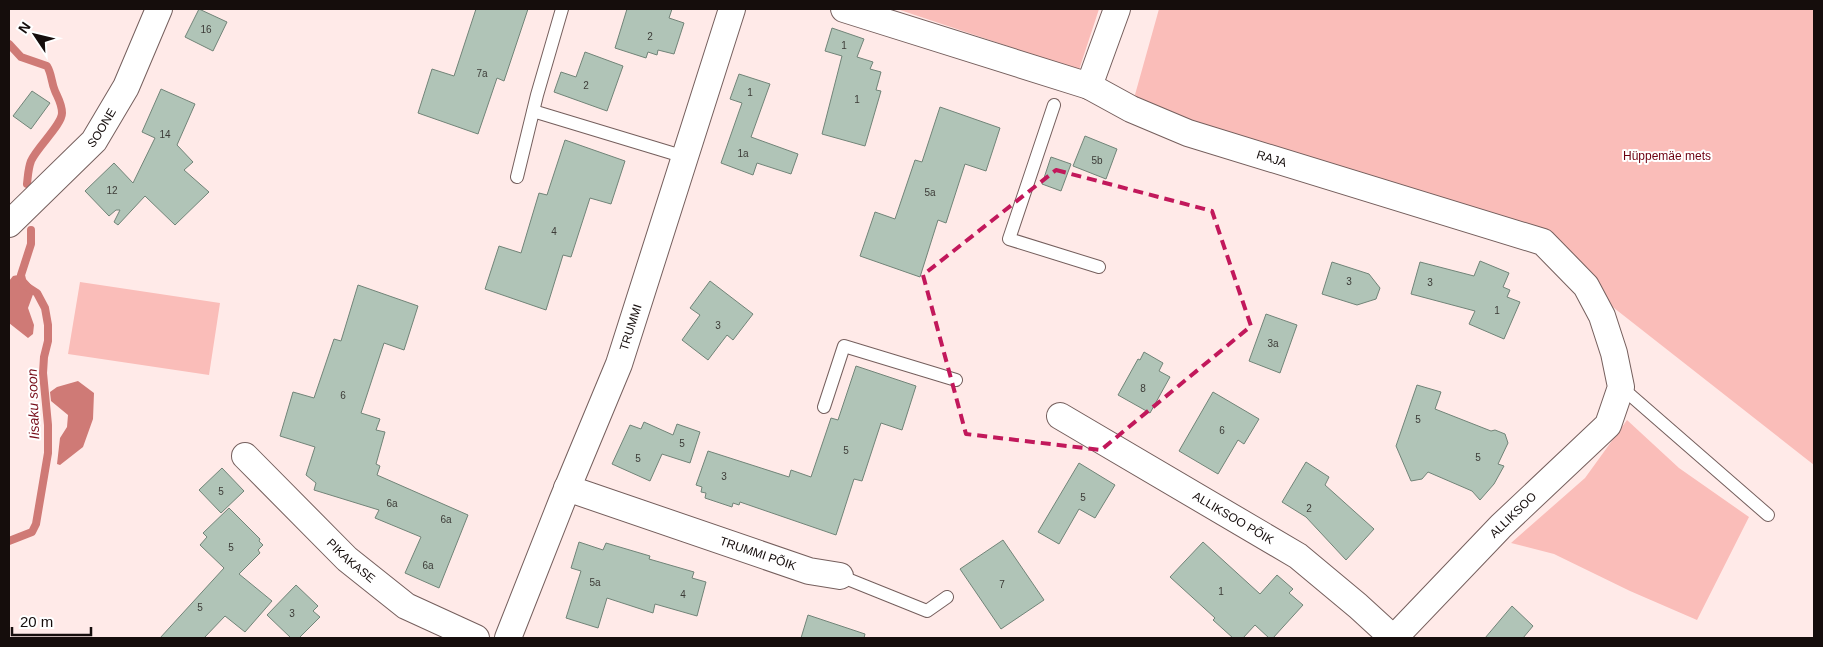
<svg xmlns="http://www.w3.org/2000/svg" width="1823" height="647" font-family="Helvetica,sans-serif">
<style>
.green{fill:#fabdb9}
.water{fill:#cf7a76}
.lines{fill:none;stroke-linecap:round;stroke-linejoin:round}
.stream{stroke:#cf7a76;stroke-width:8}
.building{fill:#b0c4b7;stroke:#718478}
.service-casing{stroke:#755f5d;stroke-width:14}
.minor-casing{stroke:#755f5d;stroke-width:28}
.service{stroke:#fff;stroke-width:12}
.minor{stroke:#fff;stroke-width:26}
.marked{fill:none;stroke:#c2185b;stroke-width:4;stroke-dasharray:10 6;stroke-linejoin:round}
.labels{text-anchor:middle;stroke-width:4;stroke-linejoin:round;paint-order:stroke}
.number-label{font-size:10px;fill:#3c3b37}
.street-label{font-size:12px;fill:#150d0c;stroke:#fff}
.park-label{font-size:12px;fill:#6d0011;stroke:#fff}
.water-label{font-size:14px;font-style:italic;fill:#770d19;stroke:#fff}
</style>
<rect width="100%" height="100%" fill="#ffeae8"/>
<path class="green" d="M897,9H1099L1079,70Z
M1159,9H1814V465L1586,286L1543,242L1131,109Z
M80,282L220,303L209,375L68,354Z
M1627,420L1679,468L1749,517L1697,620L1630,591L1554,554L1511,543L1585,478Z"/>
<path class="water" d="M18,275L24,277L35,289L28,308L34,325L33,334L28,338L9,323V281L13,276Z
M78,381L94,393L93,419L83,447L60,465L57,464L60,438L67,427L68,415L51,401L50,392L57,387Z"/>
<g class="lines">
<path class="stream" d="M9,44L21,57L47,66C52,74 51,82 55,91C58,98 62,104 62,113C62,125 37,147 31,161C28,169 28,176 27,184
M9,541L32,532L36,524L48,453V425L43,373L44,357L48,341V325L45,308L37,293L23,284L21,275L31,244V230"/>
</g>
<path class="building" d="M199,9L227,22L213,51L185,37Z
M476,9H528L504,81L497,78L478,134L418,113L432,69L454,76Z
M627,9H672L669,18L684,23L674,54L658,50L657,55L648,52L646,58L615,48Z
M832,28L864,39L857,57L873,62L870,69L881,72L876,90L881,91L865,146L822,134L842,56L825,51Z
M585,52L623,66L607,111L554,92L561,72L576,77Z
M739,74L770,84L751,137L798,154L791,174L757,163L753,175L721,163L742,103L730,99Z
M161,89L195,104L177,145L193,162L184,170L209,192L175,225L145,196L118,225L114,222L120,210H116L109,216L85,191L114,163L133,183L155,138L142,132Z
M32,91L50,103L31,129L13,116Z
M940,107L1000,128L986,171L965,164L946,223L938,220L920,277L860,256L875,212L895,219L915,160L922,162Z
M1085,136L1117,149L1106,179L1073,166Z
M565,140L625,161L611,204L590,198L571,257L563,255L546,310L485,289L499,246L521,253L539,193L547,195Z
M1051,157L1071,164L1061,191L1042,184Z
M1480,261L1509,273L1503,287L1510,290L1507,297L1520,302L1504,339L1469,324L1475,311L1411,294L1420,262L1474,276Z
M1332,262L1369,274L1380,288L1376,299L1357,305L1322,294Z
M710,281L753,314L733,340L727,335L708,360L682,340L700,315L690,308Z
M358,285L418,306L404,350L384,343L361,413L380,419L376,430L385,432L376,464L380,466L377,475L468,515L439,588L405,573L421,537L375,518L379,510L314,490L316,483L306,475L315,447L280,436L293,392L314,398L334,339L341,341Z
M1266,314L1297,325L1280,373L1249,361Z
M1144,352L1163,363L1159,371L1170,377L1150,413L1118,395L1138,359L1140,360Z
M856,366L916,386L902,430L881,423L862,481L854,479L836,535L740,502L739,505L733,503L732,507L705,498L706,493L701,492L702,487L696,485L708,451L789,477L791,470L811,477L831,418L838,420Z
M1417,385L1441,392L1435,409L1491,431L1495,430L1505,434L1508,443L1498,464L1504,466L1494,484L1480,500L1472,491L1428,472L1422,479L1411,481L1396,446Z
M1213,392L1259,419L1244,444L1238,440L1218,474L1179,451Z
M644,422L673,435L677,424L700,432L690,463L662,454L650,481L612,464L630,425L641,429Z
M1306,462L1329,477L1325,485L1374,529L1346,560L1306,517L1282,502Z
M1079,463L1115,485L1095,518L1079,509L1059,544L1038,532Z
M222,468L244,491L221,513L199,490Z
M229,508L260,539L259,541L263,545L258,550L260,553L239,574L272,601L245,632L225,616L204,638H160L224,568L200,545L207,537L203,533Z
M1003,540L1044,600L1001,629L960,569Z
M579,542L603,550L606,543L650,556L649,559L694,572L692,578L706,582L697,616L655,604L653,613L607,598L598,628L566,618L581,571L571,568Z
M1203,542L1260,594L1277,575L1293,589L1289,593L1303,605L1273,638H1269L1255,625L1243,638H1233L1213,620L1215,618L1170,577Z
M296,585L318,606L313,611L320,617L299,638H291L267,615Z
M1512,606L1533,626L1523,638H1485Z
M808,615L865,634L864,638H801Z"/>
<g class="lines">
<g class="service-casing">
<path id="service" d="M1054,105L1009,239L1099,267
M533,111L685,157
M517,177L537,95L562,9
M1621,387L1768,515
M824,407L844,346L956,380
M840,576L927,611L947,597"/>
</g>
<g class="minor-casing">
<g id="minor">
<path id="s1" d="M844,9L1089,86L1131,109L1188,133L1543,242L1586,286L1602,316L1614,353L1621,387L1608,425L1501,526L1394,638"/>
<path d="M1089,86L1117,9"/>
<path id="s2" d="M9,224L94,141L126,87L159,9"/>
<path id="s3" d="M1060,416L1298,556L1358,606L1393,638"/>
<path id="s4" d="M245,456L347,559L406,606L476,638"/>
<path id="s5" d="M567,488L809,571L840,576"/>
<path id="s6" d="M508,638L562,501L619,364L732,9"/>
</g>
</g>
<use href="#service" class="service"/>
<use href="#minor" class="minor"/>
</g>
<path class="marked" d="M1056,170L1212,211L1251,326L1101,450L966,434L923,275Z"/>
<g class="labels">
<g class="number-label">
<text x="206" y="33">16</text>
<text x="650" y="40">2</text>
<text x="844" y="49">1</text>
<text x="482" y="77">7a</text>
<text x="586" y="89">2</text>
<text x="750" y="96">1</text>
<text x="857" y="103">1</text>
<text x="165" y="138">14</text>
<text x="743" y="157">1a</text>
<text x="1097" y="164">5b</text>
<text x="112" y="194">12</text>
<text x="930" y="196">5a</text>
<text x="554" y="235">4</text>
<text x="1349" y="285">3</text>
<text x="1430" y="286">3</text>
<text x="1497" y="314">1</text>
<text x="718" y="329">3</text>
<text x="1273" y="347">3a</text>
<text x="1143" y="392">8</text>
<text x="343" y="399">6</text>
<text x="1418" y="423">5</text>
<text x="1222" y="434">6</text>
<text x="682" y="447">5</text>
<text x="846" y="454">5</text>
<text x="1478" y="461">5</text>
<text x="638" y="462">5</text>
<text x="724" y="480">3</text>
<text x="221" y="495">5</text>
<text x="1083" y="501">5</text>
<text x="392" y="507">6a</text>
<text x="1309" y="512">2</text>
<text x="446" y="523">6a</text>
<text x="231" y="551">5</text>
<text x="428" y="569">6a</text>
<text x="595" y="586">5a</text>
<text x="1002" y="588">7</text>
<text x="1221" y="595">1</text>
<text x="683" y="598">4</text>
<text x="200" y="611">5</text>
<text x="292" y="617">3</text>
</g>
<g class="street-label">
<text dy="4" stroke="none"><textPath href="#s2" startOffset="134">SOONE</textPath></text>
<text dy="4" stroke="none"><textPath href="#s1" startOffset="454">RAJA</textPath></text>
<text dy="4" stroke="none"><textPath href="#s6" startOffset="334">TRUMMI</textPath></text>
<text transform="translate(1513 515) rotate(-44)" y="4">ALLIKSOO</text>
<text dy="4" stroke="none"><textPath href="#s3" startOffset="201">ALLIKSOO PÕIK</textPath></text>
<text dy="4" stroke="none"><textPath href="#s5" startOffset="202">TRUMMI PÕIK</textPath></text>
<text dy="4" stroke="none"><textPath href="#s4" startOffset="149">PIKAKASE</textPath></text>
</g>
<g class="park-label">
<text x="1667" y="160">Hüppemäe mets</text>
</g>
<g class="water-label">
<text transform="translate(33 404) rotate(-92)" y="5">Iisaku soon</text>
</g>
</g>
<rect width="1823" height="647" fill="none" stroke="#150d0c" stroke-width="20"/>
<g transform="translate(35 35) rotate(305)" stroke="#ffffff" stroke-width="4" paint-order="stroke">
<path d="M0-4L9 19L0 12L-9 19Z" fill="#150d0c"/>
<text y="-8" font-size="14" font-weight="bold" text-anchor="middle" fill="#150d0c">N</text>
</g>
<path d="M12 627v8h79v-8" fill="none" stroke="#150d0c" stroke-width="2.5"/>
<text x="20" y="627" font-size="15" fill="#150d0c" stroke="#ffffff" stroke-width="4" paint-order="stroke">20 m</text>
</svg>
